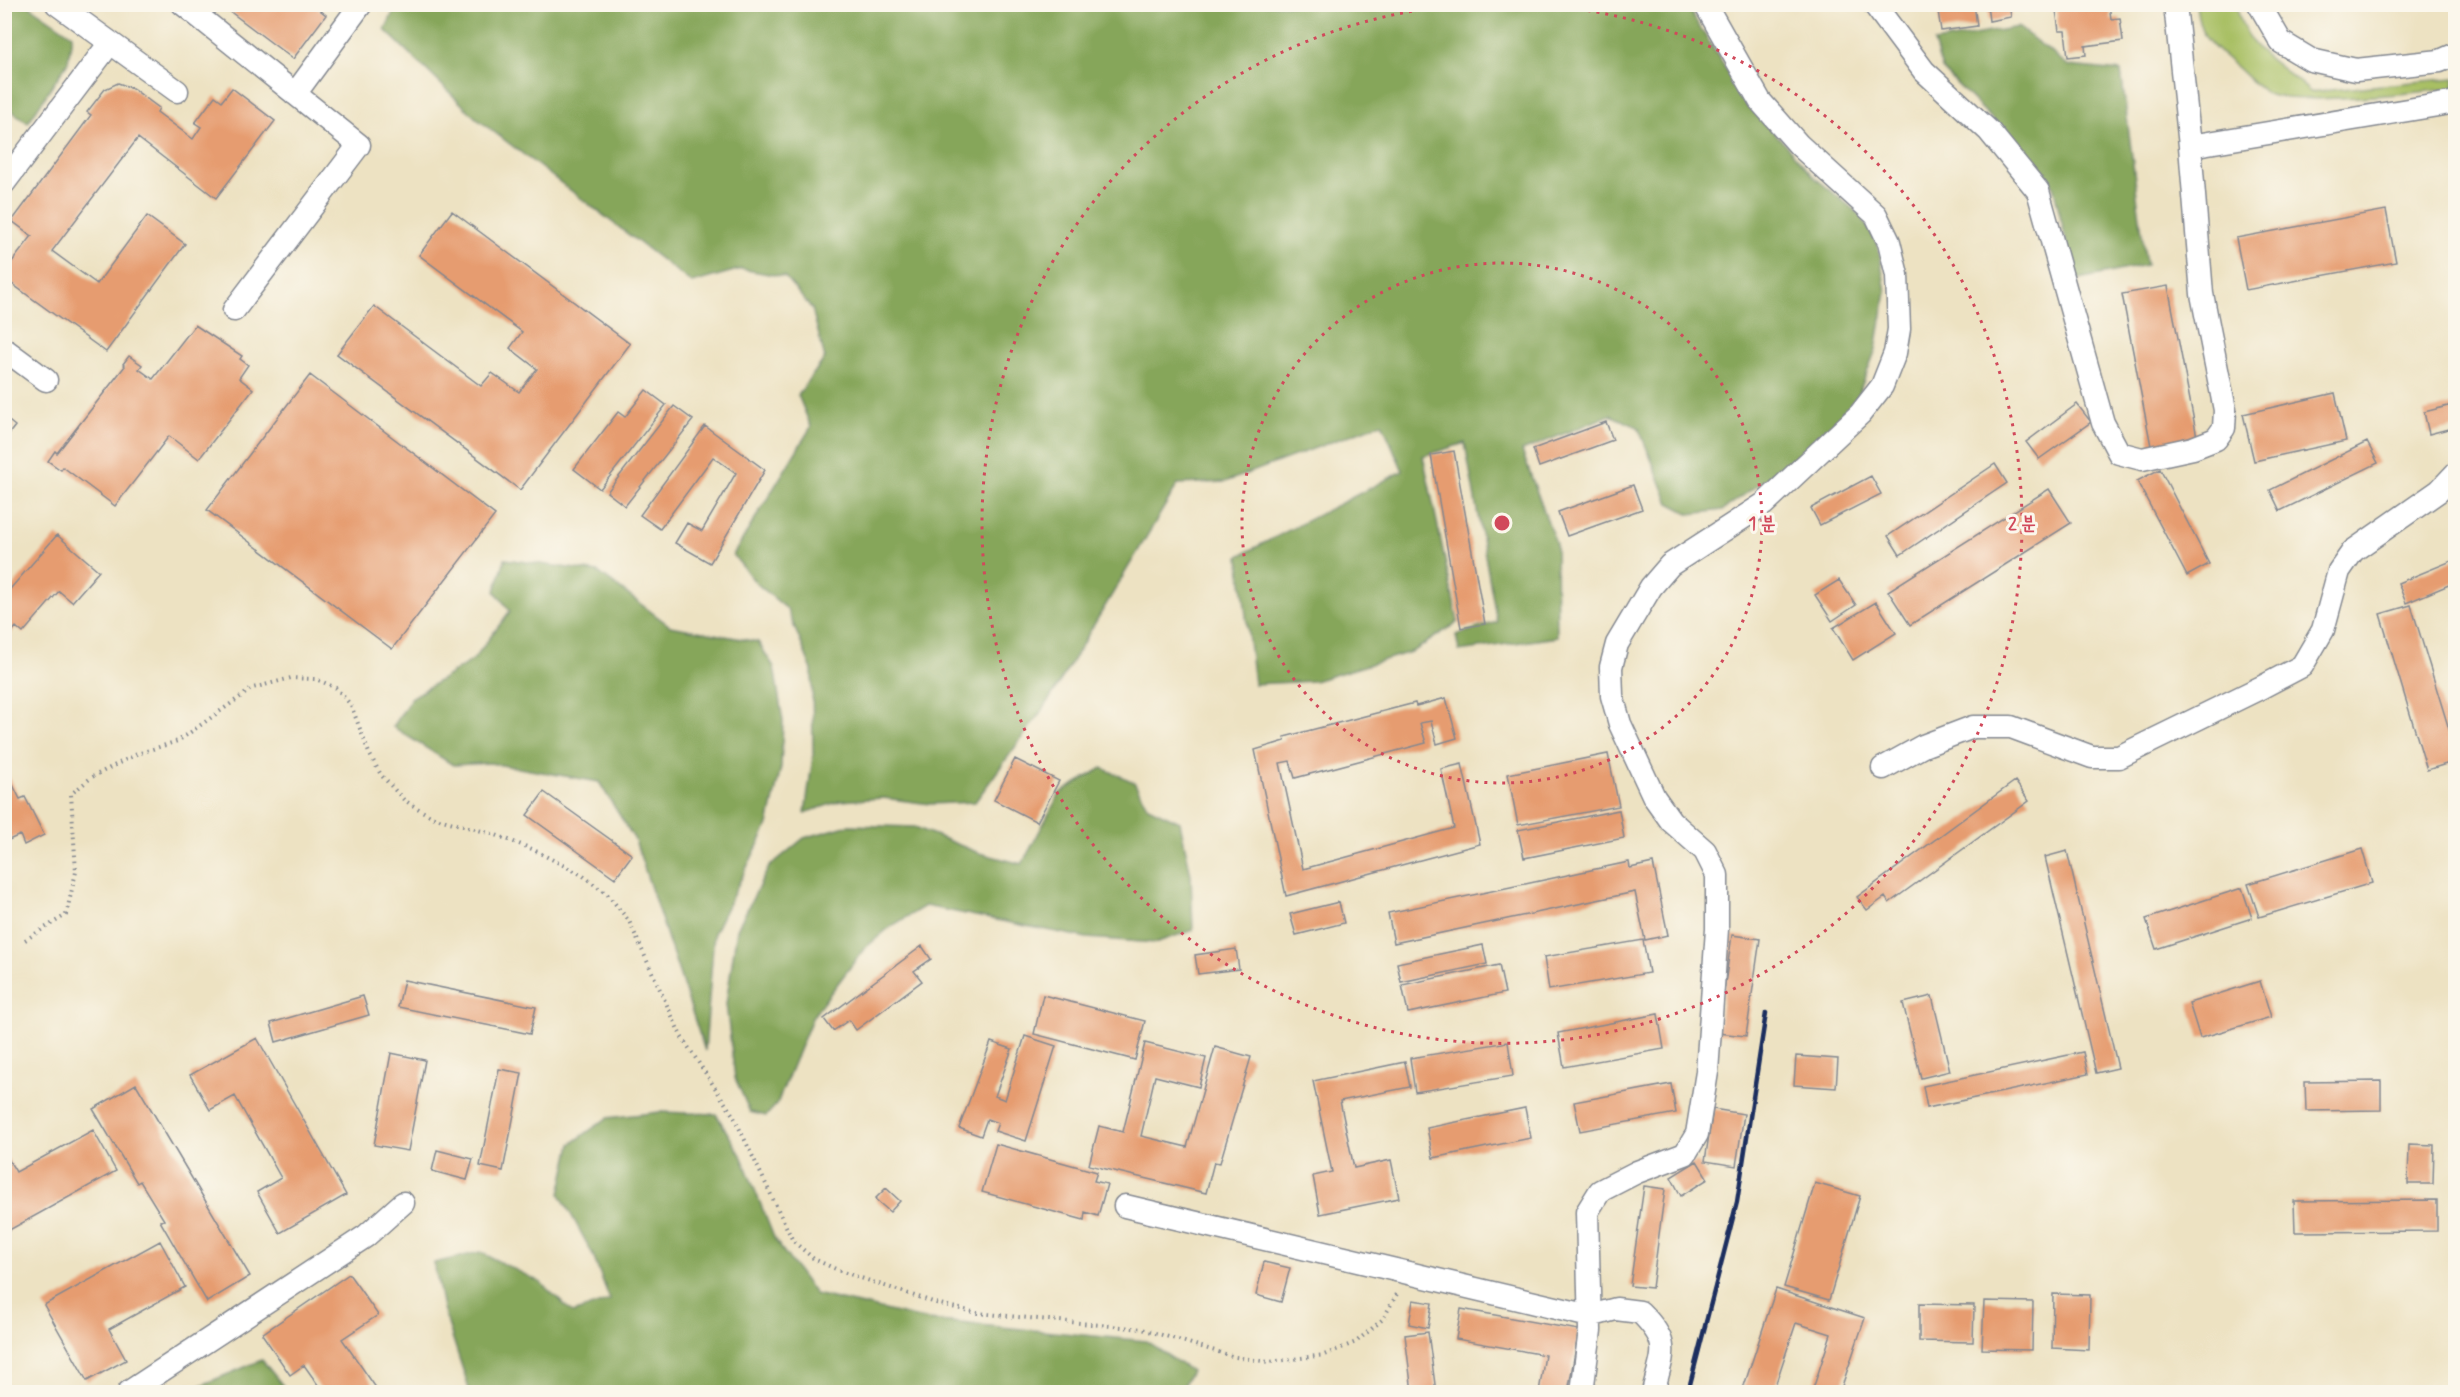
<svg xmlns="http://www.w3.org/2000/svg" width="2460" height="1397" font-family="Mynerve,'Poor Story',sans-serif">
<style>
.green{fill:#a8bf64;stroke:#627761;stroke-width:1.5}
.forest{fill:#86a65a;stroke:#506a5c;stroke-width:1.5}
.building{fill:#e69c6f}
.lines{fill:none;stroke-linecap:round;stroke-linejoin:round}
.minor-casing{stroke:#848890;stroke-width:25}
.path{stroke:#848890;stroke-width:4;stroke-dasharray:1.5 4.5;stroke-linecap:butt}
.minor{stroke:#fff;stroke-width:22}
.rail{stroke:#1b2f5e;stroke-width:4.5}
.ring{fill:none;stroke:#d1495b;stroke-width:3;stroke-dasharray:3 6}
.centre{fill:#d1495b;stroke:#fbf7ec;stroke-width:3}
.ring-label{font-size:18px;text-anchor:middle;font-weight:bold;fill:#d1495b;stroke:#fbf7ec;stroke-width:6;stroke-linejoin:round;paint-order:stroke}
</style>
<rect width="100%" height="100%" fill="#fbf7ec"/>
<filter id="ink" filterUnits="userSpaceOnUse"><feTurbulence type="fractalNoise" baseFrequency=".0167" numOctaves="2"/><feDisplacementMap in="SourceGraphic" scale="12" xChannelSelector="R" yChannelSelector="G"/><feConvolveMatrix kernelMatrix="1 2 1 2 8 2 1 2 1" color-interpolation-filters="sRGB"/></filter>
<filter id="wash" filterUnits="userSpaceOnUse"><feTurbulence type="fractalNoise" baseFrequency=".008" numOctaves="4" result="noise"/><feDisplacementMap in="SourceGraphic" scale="24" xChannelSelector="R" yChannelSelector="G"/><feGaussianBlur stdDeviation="1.35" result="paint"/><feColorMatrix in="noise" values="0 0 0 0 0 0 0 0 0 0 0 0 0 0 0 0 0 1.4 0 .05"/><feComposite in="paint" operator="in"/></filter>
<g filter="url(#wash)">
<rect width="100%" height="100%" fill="#ede2c2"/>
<path class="green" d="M2196,5H2237C2244,53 2280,62 2310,92L2455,78V88C2424,92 2291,106 2268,94C2255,87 2244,73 2233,64C2208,43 2200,38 2196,5Z"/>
<path class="forest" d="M5,4L28,5L72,35L68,62L28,123L5,106Z
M397,4L1686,5L1744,98L1813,176L1860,215L1878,244L1886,292L1876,349L1855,403L1808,449L1723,510L1690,514L1669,503L1638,427L1610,415L1522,451L1556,544L1557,637L1459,651L1456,635L1497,622L1465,443L1423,456L1458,622L1414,651L1314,681L1254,684L1239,556L1403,471L1382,423L1225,482L1178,484L1046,705L975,802L930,804L883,798L840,801L805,813L813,756L812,670L787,609L756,583L733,555L811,427L798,395L825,358L812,309L785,277L741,269L692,283L477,119L385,30Z
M2018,27L2069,66L2121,71L2146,265L2075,280L2053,185L2044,171L1942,69L1934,42Z
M505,559L598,572L670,626L758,642L774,667L783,721L781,767L768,825L714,933L705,1051L635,840L599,782L490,763L453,765L393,727L411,698L473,660L510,611L495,591Z
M1102,768L1134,782L1148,807L1180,822L1191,875L1193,930L1155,943L1087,938L925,906L890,927L864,949L813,1016L777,1104L766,1116L750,1112L735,1078L726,1004L737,929L769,867L804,838L849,825L915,827L979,853L1022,864L1060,793Z
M660,1112L716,1114L741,1155L775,1240L815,1294L928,1320L1146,1341L1191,1371L1180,1392H470L443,1308L434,1263L480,1252L540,1282L573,1313L610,1300L592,1253L560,1194L571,1144L607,1118Z
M262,1360L288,1392H185Z"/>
<g id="blocks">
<path class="building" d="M220,4H312L326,15L293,59Z
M1937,4H1974L1977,26L1941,31Z
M1987,4H2009L2011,17L1989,21Z
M2061,4H2109L2111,19L2120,18L2123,41L2085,46L2086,55L2068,57L2065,31H2059L2056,10L2062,9Z
M118,83L132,88L159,108L157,112L193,139L201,127L195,123L215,96L222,101L232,88L275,121L216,198L138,138L52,251L97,284L147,216L185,244L106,352L4,278V272L32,236L12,221L91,115L87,112L105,89Z
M2386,210L2396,262L2246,290L2236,238Z
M452,211L630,344L520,490L337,354L374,306L481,386L492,373L519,392L537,369L510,348L522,332L419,255Z
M2168,286L2197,437L2151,446L2122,294Z
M195,325L242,356L240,359L248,365L239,378L253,389L199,459L169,436L115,506L63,467L61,470L48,461L55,451L57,453L125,366L123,364L129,356L142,365L139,369L153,379Z
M310,375L495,515L392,649L207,510Z
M646,390L666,405L600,489L574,469L618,412L625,417Z
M2335,393L2346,441L2254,461L2243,414Z
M2077,404L2091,422L2039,459L2026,442Z
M2456,404V427L2429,434L2424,412Z
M674,406L693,420L625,506L607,492Z
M4,417L15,426L4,440Z
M1606,422L1613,440L1539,467L1533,449Z
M705,426L765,470L710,563L675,543L687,523L702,531L736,473L713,457L660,529L640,515Z
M2367,442L2378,463L2280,511L2270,490Z
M1454,451L1485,624L1461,628L1431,455Z
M1995,464L2007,483L1900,555L1888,536Z
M2160,469L2209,564L2187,576L2137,481Z
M1871,476L1881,494L1820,525L1811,508Z
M1633,485L1642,509L1567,536L1558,512Z
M2049,489L2071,523L1910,625L1888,591Z
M57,535L99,571L72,602L59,591L23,633L16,627L4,641V596Z
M2456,559V582L2406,603L2398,583Z
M1839,580L1856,605L1832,621L1815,595Z
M1876,602L1896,633L1853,660L1833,628Z
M2411,605L2456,752V761L2427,770L2380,614Z
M1446,698L1457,738L1437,744L1431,721L1420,723L1426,743L1295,778L1290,761L1280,763L1303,869L1454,828L1441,769L1462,764L1480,844L1286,896L1255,750L1285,741L1284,737L1415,703L1416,706Z
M1608,754L1619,806L1518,825L1508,774Z
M1015,759L1059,781L1037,822L994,800Z
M4,767L20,799L25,797L44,835L24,845L20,835L4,842Z
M2015,781L2029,801L1889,903L1885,897L1867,910L1857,897Z
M544,792L632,855L615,878L527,815Z
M1619,810L1624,838L1524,858L1518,830Z
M2362,849L2372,883L2259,917L2248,884Z
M2067,851L2118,1068L2096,1073L2045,857Z
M1629,862L1630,868L1653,863L1668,935L1645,940L1635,892L1394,943L1388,913Z
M2242,888L2252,918L2156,949L2146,919Z
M1339,902L1344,923L1296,935L1290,914Z
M1732,935L1760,939L1746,1036L1718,1033Z
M1643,940L1649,973L1549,990L1544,957Z
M1483,945L1487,964L1401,982L1397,963Z
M922,946L931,959L914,971L922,981L856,1030L849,1020L833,1031L824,1019Z
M1236,949L1239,969L1198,974L1195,955Z
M1499,965L1505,993L1408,1013L1402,985Z
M404,980L536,1007L530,1034L398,1007Z
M2260,981L2271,1017L2200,1038L2189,1003Z
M1043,995L1145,1021L1135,1060L1034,1034Z
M363,996L369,1015L276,1042L271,1023Z
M1932,996L1950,1071L1921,1078L1903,1003Z
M1658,1014L1664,1049L1564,1067L1558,1033Z
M1025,1036L1056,1046L1026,1141L995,1131L998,1123L987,1119L981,1136L959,1128L991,1042L1012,1049L995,1096L1005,1100Z
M257,1038L346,1195L280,1233L257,1192L281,1178L235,1096L210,1110L190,1075Z
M1508,1042L1513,1076L1415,1092L1410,1058Z
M1145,1043L1206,1058L1199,1087L1155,1076L1141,1136L1187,1147L1215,1047L1251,1057L1220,1163L1214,1162L1206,1193L1089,1165L1099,1126L1123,1132Z
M2083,1052L2088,1074L1927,1108L1923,1086Z
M391,1053L425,1060L408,1151L374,1145Z
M1796,1056L1838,1059L1836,1088L1794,1085Z
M1405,1062L1410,1087L1340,1101L1354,1168L1391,1160L1399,1198L1320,1214L1313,1176L1332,1172L1313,1081Z
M499,1069L522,1073L503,1171L480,1166Z
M2381,1081V1110L2306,1111L2305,1082Z
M136,1084L250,1276L207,1302L160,1221L164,1220L140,1181L137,1183L93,1109Z
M1671,1084L1676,1113L1580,1131L1574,1102Z
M1525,1108L1531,1138L1433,1158L1427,1128Z
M1713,1109L1744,1114L1736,1166L1705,1161Z
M93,1130L116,1171L4,1233V1152L16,1172Z
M996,1144L1097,1172L1094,1181L1107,1184L1098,1216L1085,1212L1084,1220L982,1192Z
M2409,1144L2434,1145L2433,1184H2408Z
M437,1150L473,1159L467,1180L432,1171Z
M1697,1161L1708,1179L1681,1196L1671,1177Z
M1815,1183L1860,1196L1829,1300L1784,1287Z
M1644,1186L1665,1189L1652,1288L1630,1286Z
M886,1188L900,1201L890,1212L875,1199Z
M2437,1200V1231L2295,1232L2294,1201Z
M160,1241L185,1287L109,1329L126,1360L87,1381L44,1305Z
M1264,1262L1290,1268L1281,1302L1256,1295Z
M349,1274L378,1315L342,1339L379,1392H323L304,1365L290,1375L262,1334Z
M1776,1289L1865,1318L1840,1392H1812L1831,1334L1796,1323L1773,1392H1742Z
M2053,1294L2090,1295L2089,1350L2052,1348Z
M1413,1300L1432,1303L1428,1328L1409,1324Z
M1984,1301L2033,1302L2032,1350L1982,1349Z
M1919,1304L1974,1305L1973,1342L1919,1341Z
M1461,1309L1579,1330L1568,1392H1539L1545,1355L1456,1339Z
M1428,1332L1436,1392H1412L1405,1335Z"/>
</g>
</g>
<g filter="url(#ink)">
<use href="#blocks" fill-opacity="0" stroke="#848890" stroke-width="1.5"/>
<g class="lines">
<g class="minor-casing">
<path id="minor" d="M57,4L177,91
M183,4L359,145L234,310
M1874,4L1924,71L1989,131L2038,191L2103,423L2119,453L2142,459L2193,448L2216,439L2224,428L2225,410L2202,294L2190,146L2175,4
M2259,4L2281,42L2311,60L2356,70L2440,61L2456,54
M295,94L361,4
M2190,146L2456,102
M4,183L110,43
M4,349L46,380
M1883,768L1923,746L1973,727H2011L2092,757H2119L2262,687L2302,666L2323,630L2339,571L2353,551L2439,491L2456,473
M1125,1206L1590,1316L1616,1309L1640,1312C1672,1344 1663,1352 1653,1392
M129,1392L366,1236L403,1203
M1582,1392L1590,1330L1587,1212L1600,1191L1637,1172L1685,1154L1697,1134L1707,1072L1717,929V875L1705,851L1671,821L1654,797L1620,724L1612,696L1611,667L1617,644L1651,587L1670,565L1764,504L1860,414L1882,386L1895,353L1899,329L1897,275L1889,242L1876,215L1799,145L1760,101L1705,4"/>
</g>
<path class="path" d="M25,940L66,915L76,872L71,794L92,777L137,754L178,741L253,688L291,678L316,679L336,688L351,705L369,753L381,775L404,800L432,817L496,835L532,849L582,875L608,895L629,921L681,1036L733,1115L793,1241L814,1259L840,1271L936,1303L977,1313L1142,1329L1235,1357L1269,1362L1324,1355L1356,1342L1383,1319L1398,1292"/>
<use href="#minor" class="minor"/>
<path class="rail" d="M1688,1392L1737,1202L1766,1013"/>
</g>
</g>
<g class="ring">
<circle cx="1502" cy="523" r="260"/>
<path d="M1543 5A520 520 0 1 1 1461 5"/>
</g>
<circle cx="1502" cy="523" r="9" class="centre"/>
<g class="ring-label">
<text x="1762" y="529">1 분</text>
<text x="2022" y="529">2 분</text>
</g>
<rect width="2460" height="1397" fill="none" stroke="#fbf7ec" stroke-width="24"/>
</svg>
